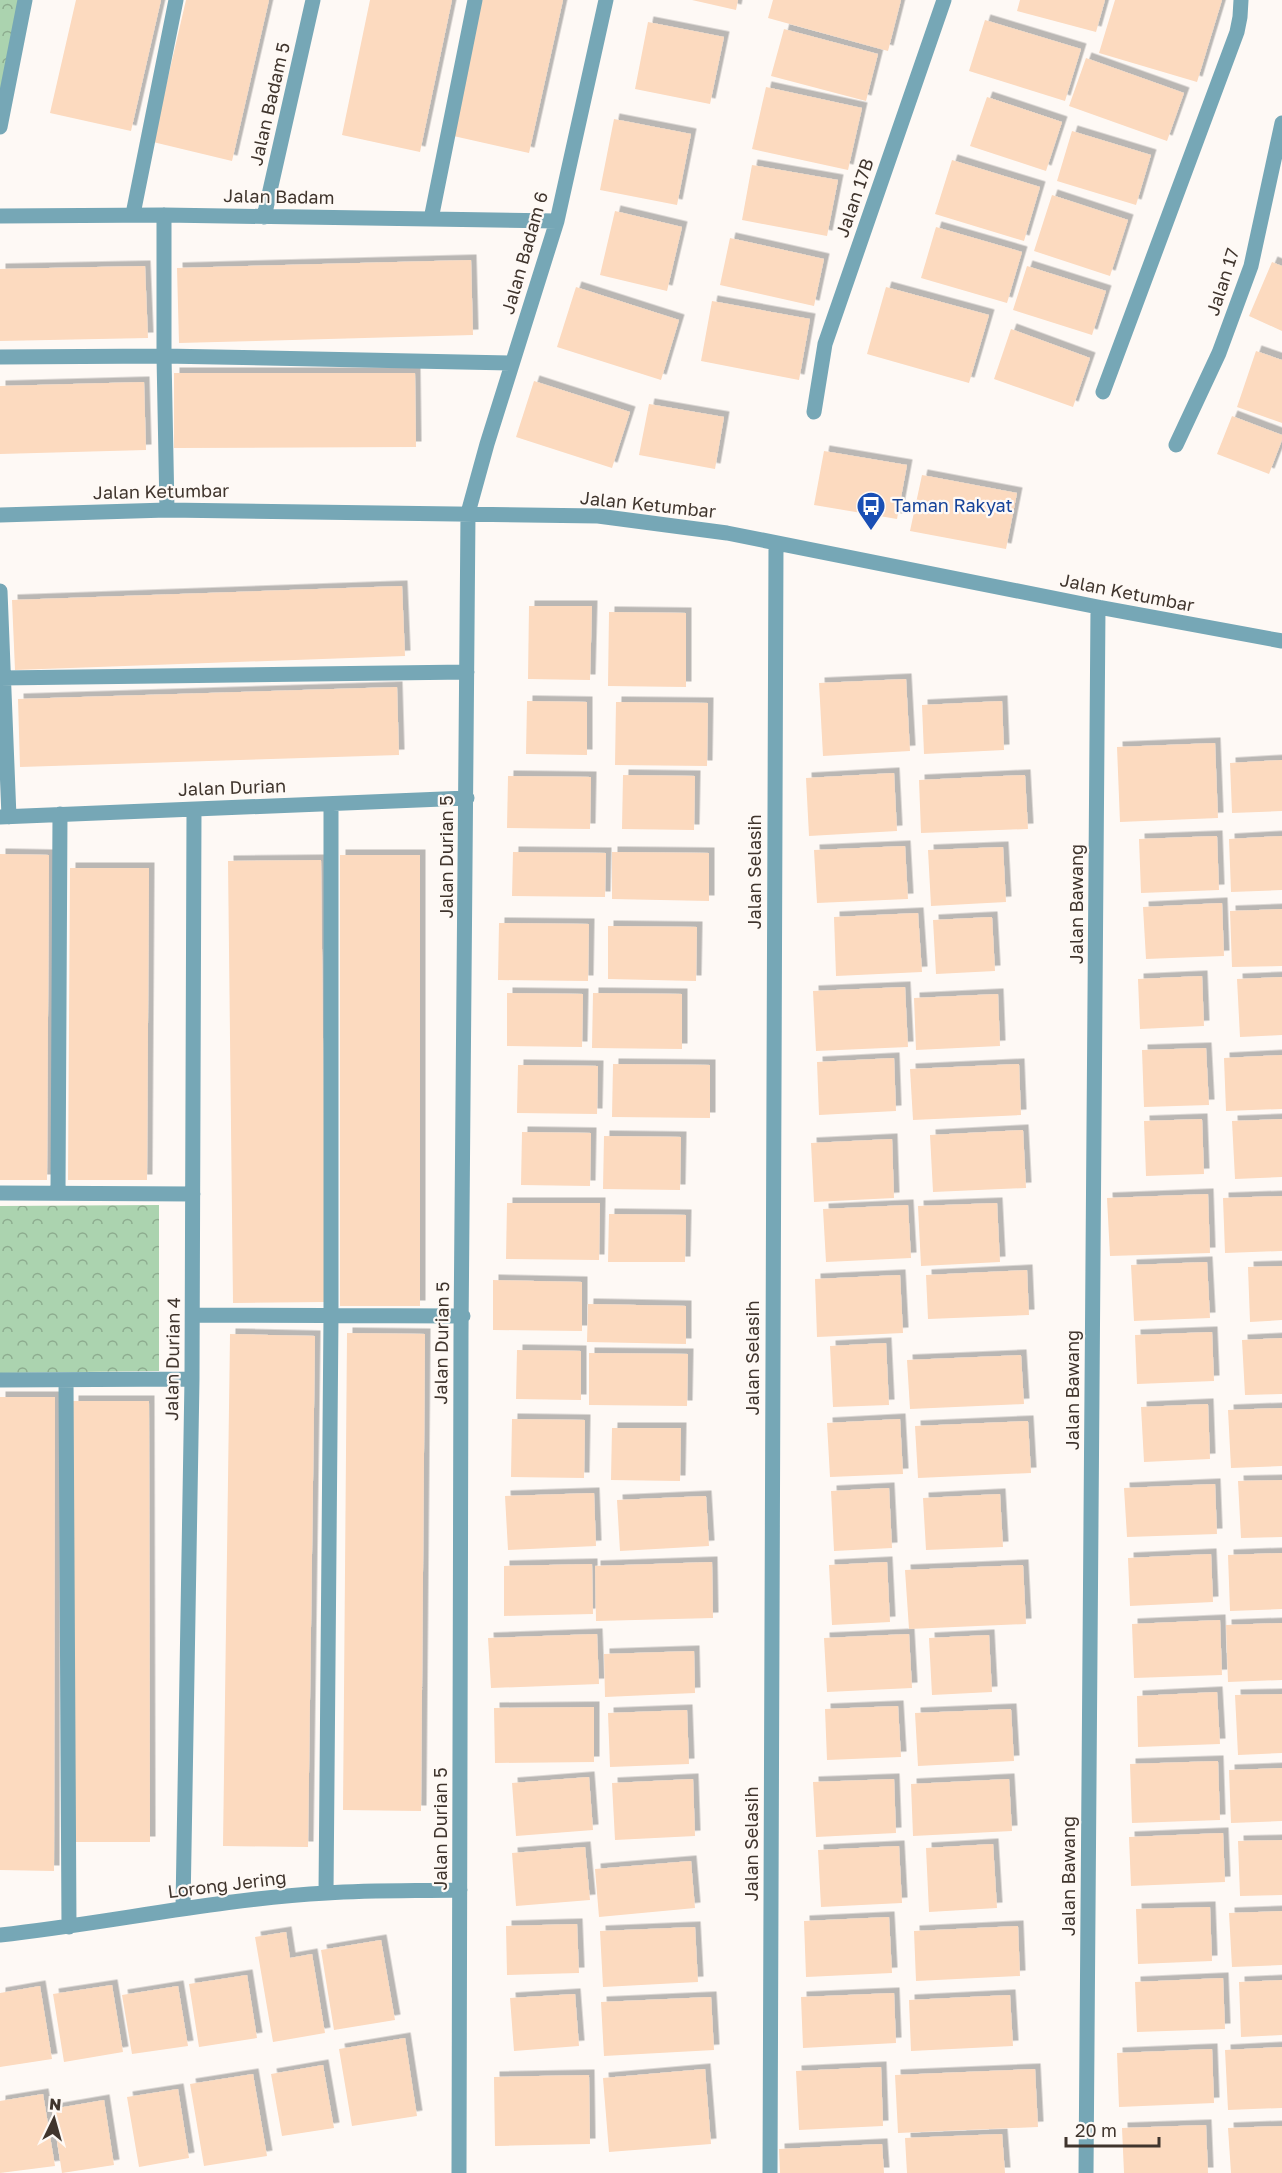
<svg xmlns="http://www.w3.org/2000/svg" width="1282" height="2173" font-family="'Golos Text',sans-serif">
<style>
.forest{fill:url(#forest-crowns)}
.building{fill:#fcdabf;filter:url(#shadow)}
.lines{fill:none;stroke-linecap:round;stroke-linejoin:round}
.minor{stroke:#76a7b6;stroke-width:15}
.labels{text-anchor:middle;stroke-width:4.5;stroke-linejoin:round;paint-order:stroke}
.street-label{font-size:18px;fill:#40352d;stroke:#fef9f5}
.transit-label{font-size:18px;fill:#164399;stroke:#fef9f5;text-anchor:start}
</style>
<defs>
<pattern id="forest-crowns" width="20" height="18" patternUnits="userSpaceOnUse" patternTransform="scale(1.5)"><rect width="20" height="18" fill="#abd3af"/><path d="M2 6a3 3 0 1 1 6 0M12 15a3 3 0 1 1 6 0" fill="none" stroke="#8dac8f"/></pattern>
<filter id="shadow"><feDropShadow dx="5.5" dy="-5.5" stdDeviation="0" flood-color="#0004"/></filter>
</defs>
<rect width="100%" height="100%" fill="#fef9f5"/>
<path class="forest" d="M0,0H25L0,127Z
M159,1205V1371L0,1373V1206Z"/>
<path class="building" d="M76,0H161L131,131L50,113Z
M186,0H269L232,161L153,142Z
M370,0H452L420,152L342,135Z
M479,0H563L529,153L449,135Z
M692,0H738L736,10Z
M773,0H901L888,51L768,18Z
M1020,0H1105L1096,32L1017,11Z
M1115,0H1222L1197,82L1099,53Z
M985,20L1081,49L1065,101L969,71Z
M648,22L724,37L710,104L635,89Z
M784,29L878,54L866,101L771,76Z
M1086,58L1184,93L1167,141L1069,106Z
M766,87L862,108L848,170L752,149Z
M987,97L1062,122L1046,171L970,146Z
M614,119L691,134L677,205L600,190Z
M1072,131L1151,155L1136,205L1057,181Z
M952,160L1040,187L1024,241L935,214Z
M752,165L838,180L827,236L742,220Z
M1052,195L1128,220L1110,276L1034,251Z
M615,211L682,227L667,291L600,275Z
M936,227L1022,252L1007,303L921,278Z
M730,238L824,259L814,306L720,285Z
M471,260L473,335L179,343L177,268Z
M1272,262L1282,266V331L1249,316Z
M145,266L148,338L0,341V269Z
M1027,266L1106,291L1092,335L1013,310Z
M576,287L679,320L661,380L557,347Z
M886,287L989,315L969,383L867,354Z
M712,301L810,319L799,380L701,361Z
M1011,329L1090,358L1073,407L994,379Z
M1256,351L1282,360V423L1237,407Z
M174,373H415L416,447L174,448Z
M534,381L630,412L612,468L516,437Z
M144,382L146,450L0,454V386Z
M649,404L724,417L715,469L639,455Z
M1232,416L1282,435V440L1269,474L1217,454Z
M824,451L907,465L897,519L814,505Z
M922,475L1017,493L1006,549L910,531Z
M402,586L405,656L15,670L12,600Z
M529,606H592L590,680L528,679Z
M609,612L686,613V687L608,686Z
M906,679L910,751L823,756L819,683Z
M397,687L399,755L20,767L18,699Z
M527,701L587,702V755L526,754Z
M1002,701L1004,750L924,754L922,705Z
M616,702L708,703L707,766L615,765Z
M1215,743L1218,818L1120,822L1117,747Z
M1282,760V811L1232,813L1230,763Z
M894,773L897,831L809,836L806,778Z
M623,775L695,776L694,830L622,829Z
M1025,775L1028,829L921,833L919,780Z
M508,776L591,777L590,829L507,828Z
M1217,836L1219,890L1141,893L1139,839Z
M1282,836V890L1231,892L1229,839Z
M905,846L908,899L817,903L814,850Z
M1003,847L1006,902L931,906L928,850Z
M513,852L606,853L605,897L512,896Z
M612,852L709,853V901L612,899Z
M0,854L49,855L47,1180H0Z
M340,855H420V1306H340Z
M321,860L326,1302L233,1303L228,861Z
M70,868H149L147,1180H68Z
M1222,903L1224,956L1146,959L1143,907Z
M1282,909V966L1232,967L1230,911Z
M918,913L922,972L836,976L834,917Z
M992,917L995,971L936,974L933,920Z
M499,923L589,924L588,981L498,980Z
M608,926L697,927L696,981L608,979Z
M1202,976L1204,1026L1140,1029L1138,979Z
M1282,977V1035L1240,1037L1237,979Z
M905,987L908,1047L816,1051L813,991Z
M507,993L583,994L582,1047L507,1046Z
M593,993L682,994V1049L592,1048Z
M998,994L1000,1046L916,1050L914,998Z
M1206,1048L1209,1105L1144,1107L1142,1050Z
M1282,1055V1109L1226,1111L1224,1058Z
M894,1058L896,1111L819,1115L817,1062Z
M613,1064L710,1065V1118L612,1117Z
M1019,1064L1021,1115L913,1120L910,1069Z
M518,1065L598,1066L597,1114L517,1113Z
M1202,1119L1204,1174L1146,1176L1144,1121Z
M1282,1119V1177L1235,1179L1232,1121Z
M1023,1130L1026,1188L933,1192L930,1135Z
M522,1132L591,1133L590,1186L521,1185Z
M604,1136L681,1137L680,1190L603,1189Z
M892,1139L894,1198L814,1202L811,1143Z
M1208,1194L1210,1253L1110,1256L1107,1198Z
M1282,1196V1251L1225,1253L1223,1198Z
M507,1203H600L599,1260L506,1259Z
M997,1203L1000,1262L921,1266L918,1206Z
M908,1205L911,1258L826,1262L823,1209Z
M609,1214L686,1215L685,1262H608Z
M1207,1262L1210,1318L1134,1321L1131,1265Z
M1282,1266V1320L1250,1322L1248,1267Z
M1027,1270L1029,1315L928,1319L926,1275Z
M900,1275L903,1333L817,1337L815,1279Z
M493,1280L582,1282V1331L493,1330Z
M588,1304L686,1306V1344L587,1342Z
M1212,1332L1214,1381L1137,1384L1135,1335Z
M347,1333L425,1334L421,1811L343,1810Z
M230,1334L315,1336L308,1847L223,1846Z
M1282,1338V1394L1245,1395L1242,1340Z
M886,1343L889,1405L833,1407L830,1346Z
M517,1350L581,1351V1400L516,1399Z
M589,1353L688,1354L687,1406L589,1405Z
M1021,1355L1024,1404L910,1409L907,1360Z
M0,1397H55L54,1871L0,1870Z
M73,1401H149L150,1842H74Z
M1208,1404L1210,1459L1144,1462L1141,1407Z
M1282,1408V1466L1231,1468L1228,1410Z
M512,1419L585,1420L584,1478L511,1477Z
M900,1419L903,1474L830,1477L827,1423Z
M1028,1421L1031,1473L918,1478L915,1426Z
M612,1428H681L680,1481L611,1480Z
M1282,1480V1537L1241,1538L1238,1481Z
M1215,1484L1217,1534L1127,1537L1124,1488Z
M889,1488L892,1548L834,1551L831,1491Z
M594,1493L596,1546L508,1550L505,1496Z
M1000,1494L1003,1547L926,1550L923,1498Z
M706,1496L709,1546L620,1551L617,1500Z
M1282,1553V1609L1230,1611L1228,1555Z
M1211,1554L1213,1602L1130,1606L1128,1558Z
M712,1562L713,1618L596,1621L595,1566Z
M887,1562L890,1622L832,1625L829,1565Z
M592,1564L593,1614L504,1616V1566Z
M1023,1565L1026,1624L909,1629L905,1570Z
M1220,1620L1222,1675L1134,1678L1132,1624Z
M1282,1623V1680L1228,1682L1226,1625Z
M597,1634L599,1684L491,1688L488,1638Z
M909,1634L912,1688L827,1692L824,1638Z
M989,1635L992,1692L932,1695L929,1638Z
M694,1651L695,1693L605,1697L604,1654Z
M1217,1692L1220,1744L1138,1747L1137,1696Z
M1282,1694V1753L1238,1755L1235,1695Z
M898,1706L901,1757L827,1760L825,1709Z
M594,1707V1762L495,1763L494,1708Z
M1011,1709L1014,1761L918,1766L915,1713Z
M687,1710L689,1764L610,1767L608,1713Z
M1218,1761L1220,1820L1132,1823L1130,1764Z
M1282,1768V1821L1231,1823L1229,1770Z
M589,1777L593,1830L516,1836L512,1783Z
M693,1779L695,1836L615,1840L612,1783Z
M894,1779L896,1833L816,1837L813,1782Z
M1009,1779L1012,1831L913,1836L911,1784Z
M1223,1833L1225,1882L1131,1886L1129,1837Z
M1282,1840V1895L1240,1896L1238,1841Z
M993,1844L997,1908L929,1912L926,1848Z
M899,1846L902,1903L821,1907L818,1850Z
M585,1847L590,1900L516,1906L512,1853Z
M691,1861L695,1908L599,1917L595,1869Z
M1210,1907L1212,1961L1138,1964L1136,1909Z
M1282,1911V1965L1232,1967L1229,1913Z
M889,1917L892,1973L806,1977L804,1921Z
M577,1924L579,1973L507,1975L506,1926Z
M1018,1926L1020,1976L916,1981L914,1931Z
M695,1927L698,1982L603,1987L600,1931Z
M286,1932L290,1958L312,1954L325,2033L273,2042L255,1937Z
M381,1940L395,2020L334,2030L321,1950Z
M247,1975L257,2038L199,2047L189,1984Z
M1223,1978L1225,2029L1137,2032L1135,1982Z
M1282,1980V2035L1241,2037L1239,1982Z
M112,1985L123,2052L64,2062L53,1994Z
M40,1986L52,2059L0,2067V1993Z
M178,1986L188,2046L132,2054L122,1995Z
M894,1993L896,2043L803,2048L801,1997Z
M575,1994L579,2046L514,2051L510,1998Z
M1010,1995L1013,2046L911,2051L909,2000Z
M711,1997L714,2050L604,2056L601,2002Z
M405,2038L417,2116L352,2126L339,2049Z
M1282,2047V2108L1228,2110L1225,2050Z
M1212,2049L1214,2103L1119,2107L1117,2053Z
M323,2065L334,2128L282,2136L271,2074Z
M881,2067L883,2126L799,2130L796,2071Z
M705,2069L711,2144L609,2152L603,2078Z
M1035,2069L1038,2127L898,2133L895,2075Z
M253,2074L267,2156L204,2166L190,2084Z
M589,2075L590,2144L495,2146L494,2077Z
M178,2089L189,2158L139,2167L127,2097Z
M43,2094L55,2166L0,2173V2101Z
M104,2100L114,2165L62,2173L52,2109Z
M1206,2125L1208,2173H1124L1122,2128Z
M1282,2126V2173H1231L1228,2128Z
M1002,2134L1005,2173H907L905,2138Z
M882,2144L884,2173H780L779,2149Z"/>
<g class="lines">
<path class="minor" d="M0,127L25,0
M133,214L176,0
M164,215V356L167,510
M0,216L164,215L557,221
M264,217L313,0
M431,219L475,0
M0,357L164,356L512,363
M1103,392L1237,32L1240,17L1241,0
M814,412L825,344L944,0
M1176,445L1219,353L1251,266L1282,123
M0,515L167,510L598,516L727,533L1098,607L1282,641
M0,591L9,817
M0,678L467,672
M0,817L467,798
M58,1192L60,814
M0,1193L193,1194
M193,1315L463,1316
M0,1380L192,1379
M66,1380L69,1927
M326,1893L331,1316V804
M183,1908L192,1379L194,810
M0,1935C109,1923 217,1899 327,1893C371,1890 416,1891 460,1890
M459,2173L461,1334L468,513L487,444L557,221L606,0
M770,2173L776,543
M1086,2173L1098,607"/>
</g>
<defs>
<g id="bus-pin" transform="scale(1.5)"><path d="M0 17L-7.5 6A9.5 9.5 0 1 1 7.5 6Z" fill="#1a4fb4" stroke="#fef9f5"/><path d="M-5-6H5V4H4V6H2V4H-2V6H-4V4H-5ZM-3.5-4V0h7V-4ZM-3.5 1.2v1.5H-2V1.2ZM2 1.2v1.5H3.5V1.2Z" fill="#fff"/></g>
</defs>
<g fill-rule="evenodd">
<use href="#bus-pin" x="871" y="506"/>
</g>
<g class="labels">
<g class="street-label">
<text transform="translate(270 104) rotate(-77)" y="6">Jalan Badam 5</text>
<text transform="translate(279 197) rotate(1)" y="6">Jalan Badam</text>
<text transform="translate(855 198) rotate(-71)" y="6">Jalan 17B</text>
<text transform="translate(525 253) rotate(-74)" y="6">Jalan Badam 6</text>
<text transform="translate(1223 282) rotate(-72)" y="6">Jalan 17</text>
<text transform="translate(161 492) rotate(-1)" y="6">Jalan Ketumbar</text>
<text transform="translate(648 505) rotate(6)" y="6">Jalan Ketumbar</text>
<text transform="translate(1127 593) rotate(11)" y="6">Jalan Ketumbar</text>
<text transform="translate(232 788) rotate(-2)" y="6">Jalan Durian</text>
<text transform="translate(447 857) rotate(-90)" y="6">Jalan Durian 5</text>
<text transform="translate(755 872) rotate(-90)" y="6">Jalan Selasih</text>
<text transform="translate(1077 904) rotate(-90)" y="6">Jalan Bawang</text>
<text transform="translate(442 1343) rotate(-89)" y="6">Jalan Durian 5</text>
<text transform="translate(753 1358) rotate(-90)" y="6">Jalan Selasih</text>
<text transform="translate(173 1359) rotate(-89)" y="6">Jalan Durian 4</text>
<text transform="translate(1073 1390) rotate(-90)" y="6">Jalan Bawang</text>
<text transform="translate(441 1829) rotate(-90)" y="6">Jalan Durian 5</text>
<text transform="translate(752 1844) rotate(-90)" y="6">Jalan Selasih</text>
<text transform="translate(1069 1876) rotate(-90)" y="6">Jalan Bawang</text>
<text transform="translate(227 1885) rotate(-7)" y="6">Lorong Jering</text>
</g>
<g class="transit-label">
<text x="892" y="512">Taman Rakyat</text>
</g>
</g>
<g transform="translate(54 2119) rotate(5)" stroke="#fef9f5" stroke-width="4.5" paint-order="stroke">
<path d="M0-4.5L10 22L0 15L-10 22Z" fill="#40352d"/>
<text y="-9" font-size="16" font-weight="bold" text-anchor="middle" fill="#40352d">N</text>
</g>
<path d="M1066 2137v9h93v-9" fill="none" stroke="#40352d" stroke-width="3"/>
<text x="1075" y="2137" font-size="18" fill="#40352d" stroke="#fef9f5" stroke-width="4.5" paint-order="stroke">20 m</text>
</svg>
